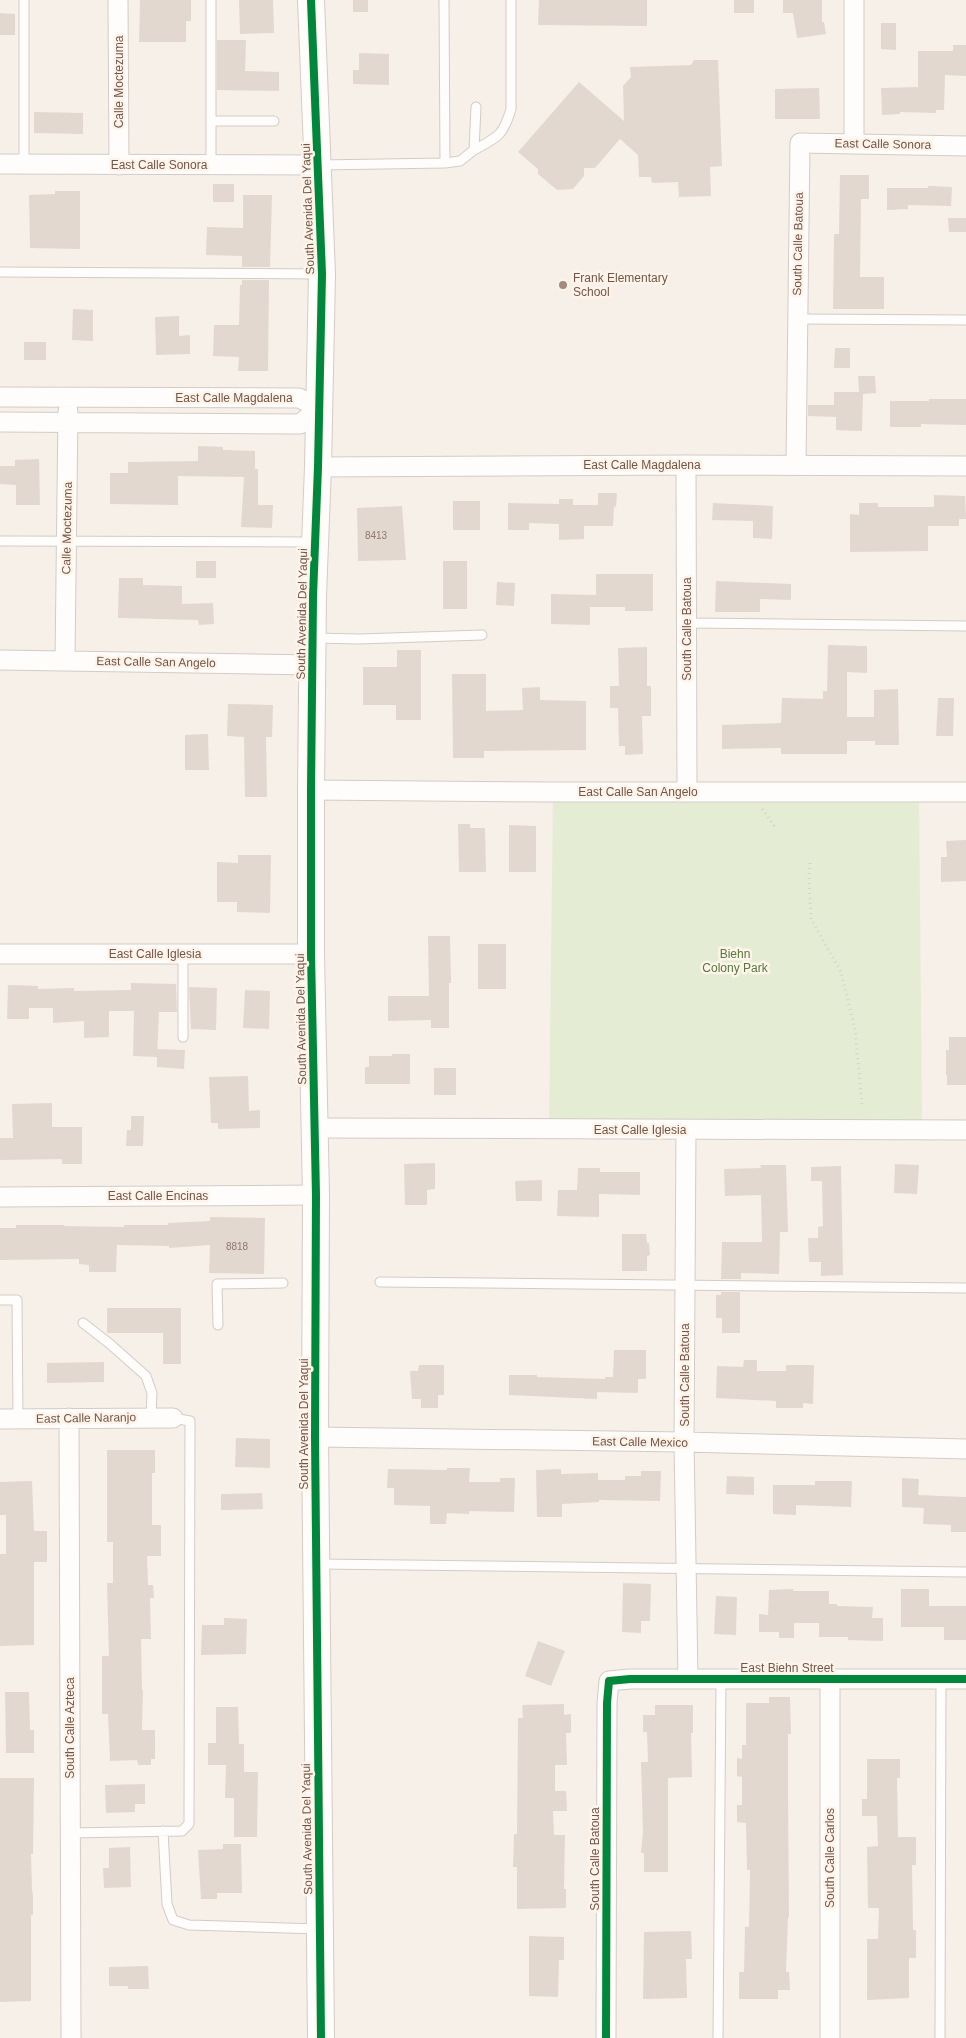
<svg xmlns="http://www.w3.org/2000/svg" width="966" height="2038" font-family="Helvetica,sans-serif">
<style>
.green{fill:#e4ecd3}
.building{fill:#e2d8d0}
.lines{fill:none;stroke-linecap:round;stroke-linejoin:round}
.lane-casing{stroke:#d4cbc6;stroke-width:11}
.street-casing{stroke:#d4cbc6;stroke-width:21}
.secondary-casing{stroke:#d5cbc5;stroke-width:28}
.path{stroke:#dad0cc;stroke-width:3;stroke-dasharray:1 4;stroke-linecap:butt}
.lane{stroke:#fefdfc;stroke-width:9}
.street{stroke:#fefdfc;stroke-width:19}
.secondary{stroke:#fefdfc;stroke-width:26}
.cycleway-casing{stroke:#fff4e9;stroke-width:11}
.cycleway{stroke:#00873e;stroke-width:8}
.poi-dot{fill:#a28b81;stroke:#fff4e9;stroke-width:2}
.labels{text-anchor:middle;stroke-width:5;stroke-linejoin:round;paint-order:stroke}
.number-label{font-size:10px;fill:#91786d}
.street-label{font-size:12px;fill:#745549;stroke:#fff4e9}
.poi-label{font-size:12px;fill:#745549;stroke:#fff4e9;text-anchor:start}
.park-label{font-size:12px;fill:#567941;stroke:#fff4e9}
</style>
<rect width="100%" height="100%" fill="#f6f0e9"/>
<path class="green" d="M553,792H919L922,1130L549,1129Z"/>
<path class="building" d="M140,0H191V21H186V42H139Z
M239,0H273L274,33L240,34Z
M353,0H368V12H353Z
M539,0H647V26L538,25Z
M734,0H754V13H734Z
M783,0H822V22H824L826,34L797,38L793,13H783Z
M0,13L15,14V35H0Z
M881,23H896V50L881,49Z
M217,40H246L245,71L279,72V91L217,90Z
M953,45H966V76L945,75L944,110H936V113L900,112V114L882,115L881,88L918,87V51H953Z
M359,53L389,54V85L353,84V70H359Z
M694,60H718L722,166L710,167L711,196L679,197L678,182L652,183L651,177H639L638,155L620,139L595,168H584V176L573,189L557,190L538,174V169L518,152L579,82L624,121L623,86L631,77L630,67L691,65Z
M819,88L820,119H775V89Z
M34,112L83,113V134L34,133Z
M840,175H869V199H861L860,277H884V309H833L834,234H839Z
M213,184H234V202H213Z
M928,186L952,187L951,206L908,205V209L887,210V188H928Z
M55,191H80V249L30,248L29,195L55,194Z
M243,195H272L270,267H242V256L206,255L207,227L243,228Z
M948,218H966V232H949Z
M242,280H269L268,371H238L239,357L213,356L214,325H239L240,285H242Z
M73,309L93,310V341L72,340Z
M179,316V336L190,335V354L156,355L155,317Z
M24,342H46V360H24Z
M835,348H850V368H834Z
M858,376H875L876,393L863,394L862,431L836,430V417L808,416V405H834V392H859Z
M929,399H966V425L921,424V427H890V401H929Z
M198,446L223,447V450L255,451V469H258V505H273L272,528L241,527L244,477L178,476V505L110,504V473H128V462L198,461Z
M39,459L40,505H16V485L0,484V466H15V460Z
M598,493H617L616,507L614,506L613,526H584V539L559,540V524L529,523V530H508V503L559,504V499H573V505H598Z
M934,495L965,496L966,519H959V526H928V551L850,552V514L859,515V503H878V507H934Z
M453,501H480V530H453Z
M713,503L773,506L772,539L753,538V521L712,520Z
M402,506L406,560L358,561L357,508Z
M196,561H216V578H196Z
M443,561H467V609H443Z
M596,574H653V611H625V607H590V625L551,624V594L596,595Z
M119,578H143V585L182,586V604L213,603L214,624L199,625L198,620L118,618Z
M716,581L791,584V600L760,599V612H715Z
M497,582L515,583L514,606L496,605Z
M828,645L867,646V673L847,672V717H874V690L898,689L899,745H875V741H847V754H781V748L722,749V725L781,723L782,698L823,699V691H827Z
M647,647V686H651V716H642L643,754L625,755V746H619L618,708H610V686H619L618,648Z
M397,650H421V720H396V705H363V667H397Z
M452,674H486V711L523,710L522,688L540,687V700L586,701V750L484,751V758H453Z
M938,698H954L953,736H936Z
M228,704L273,705L272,737H266L267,797H245L244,737L227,736Z
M208,734L209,770H185V735Z
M458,824H470V828H485L486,872H459Z
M509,825L536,826V872H509Z
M966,840V881L941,882V857H947L946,841Z
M238,855H271L270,913L237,912V902H217V862L238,863Z
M428,936H450L451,983H449V1028H431V1020L388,1021V996H429Z
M478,944H506V989H478Z
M131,983L176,984L177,1012H159L157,1057L133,1056L134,1011H109V1037L84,1038V1021L53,1023V1008H29V1019H7L8,985L38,986V989L74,988V991L131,990Z
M189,987L217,988L216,1030L191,1029Z
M245,990L270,991L269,1029L243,1028Z
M949,1037H966V1085H947V1075H946V1050H949Z
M157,1049L185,1050L184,1069L157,1067Z
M392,1054H410V1084H365V1067H369V1056H392Z
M434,1068H456V1095H434Z
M248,1076L249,1111L260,1110V1128L218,1129V1123H211L209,1077Z
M52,1103V1127H82V1164H62V1159L0,1160V1138H13L12,1104Z
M131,1116H144L143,1146H126L127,1130H131Z
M435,1163V1189L427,1190V1205H405L404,1164Z
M895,1164L919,1165L917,1194L894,1193Z
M760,1165H786L788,1232H780L779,1274L741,1273V1279H721L722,1242H762L761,1195L725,1196L724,1169L761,1168Z
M841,1166L843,1275L821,1276V1262H809L808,1238H818V1227L823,1226L822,1181H811V1167Z
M578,1168H600V1172H640V1195L599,1194V1217L557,1216L558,1190H577Z
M542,1180V1201H516L515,1181Z
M210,1217L265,1218L264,1274L209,1273L210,1245L169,1248V1246L117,1245L116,1272H89V1265L79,1264V1259L0,1260V1228H16V1225H64V1226L124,1227V1225H168V1223L210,1221Z
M622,1234H646L647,1243H649L650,1255L647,1256V1271H622Z
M721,1292H740V1333H722V1318H716V1295H721Z
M107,1308H181V1364H163V1333H107Z
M614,1350H646V1379H638V1393L597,1392V1399L509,1395V1375H537V1377L605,1379V1377H613Z
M744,1360H757V1371H786V1365H814L813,1404L803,1403V1408H776V1401L716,1398L717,1366L743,1367Z
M104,1362V1382L47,1383V1363Z
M419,1365H444V1395H438V1408H421V1399H412L410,1371H418Z
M236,1438L270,1439V1468L235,1467Z
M107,1450H155V1473H152V1525H161V1556H147L148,1585H153L154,1598H150L151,1639H141L142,1690H143L142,1730H155V1759H151V1765H138L137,1760L110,1761L108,1714H102V1656H109L107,1583H113V1542H107Z
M447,1468H470L469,1482H500V1478H515L514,1512L469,1511V1514L447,1513L446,1524H430V1506L394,1505V1488H387L388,1469L447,1470Z
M561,1469V1474L598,1473V1480H625V1476H641V1471H661L660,1501L599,1500V1502L562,1504V1517H537L536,1470Z
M727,1476L754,1477V1495L726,1494Z
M902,1478L919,1479L918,1495L966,1497V1532H951V1525L923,1524L924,1508L902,1507Z
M32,1481L34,1531H47V1562H34V1645L0,1646V1554H6V1515H0V1482Z
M815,1481H852L851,1507L796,1505V1515L773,1514V1485H815Z
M262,1493L263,1509L221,1510V1494Z
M623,1583L651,1584L650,1621H641V1633L622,1632Z
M793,1589V1591H829V1604H837V1606L873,1607L872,1618H883V1641L848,1640V1637H819V1623H794V1638H779V1632H759V1614L768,1615L769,1590Z
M901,1589H929V1606H966V1640H944V1627H901Z
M716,1596L737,1597L736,1635L714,1634Z
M224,1618L247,1619L246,1654L201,1655L202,1625H224Z
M538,1641L565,1651L551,1686L525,1676Z
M5,1692H29L30,1730H34V1753H6Z
M769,1697H790L791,1734H788V1794L789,1917H788L786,1972H789L790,1990H778V1999H739V1972H744L745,1927H749L750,1870H747L746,1823L737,1822V1805H742V1777L737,1776V1758L742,1759V1745H746V1703H769Z
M564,1704V1715L571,1714V1733H566L567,1765H555V1791H566L567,1811H553L554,1835H565L564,1889H566V1908L517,1909V1867H513L514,1834H517L518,1718H523L522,1705Z
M655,1705H693V1733H691L692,1777L668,1778V1872H644V1853H641L643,1832L641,1762H648L647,1732H643V1715H655Z
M216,1707H238L239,1744H244V1772H258L257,1837H234V1798H225L226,1765H208V1743H216Z
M867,1759H900V1778H897L898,1837H916V1865H912L913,1930H916V1958H909V1998L867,2000V1939H878L879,1908H868L867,1847L878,1846L877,1816H862V1799H867Z
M0,1778H34L33,1854H31L32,1890L33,1895V1915H31V2001L0,2002Z
M145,1784V1804H135V1812L106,1813L105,1785Z
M223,1844H241L242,1893H217V1899H201L198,1850L223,1849Z
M130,1847L131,1887L104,1888L103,1868H109V1848Z
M691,1931L692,1959H686L687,1998L643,1999L644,1932Z
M529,1936L564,1937V1960H559L558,1997L529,1996Z
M148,1966L149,1989H128V1986H109V1967Z"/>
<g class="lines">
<g class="lane-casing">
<path id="lane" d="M211,0V165
M444,0L445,163
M211,121H274
M474,150C498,137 503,136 511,109V0
M24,164V0
M319,165L445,163L460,161L474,150L476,107
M0,272L320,274
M798,319L966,320
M0,541L312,542
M687,623L966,626
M315,638L359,639L482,635
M183,1037V954
M380,1282L966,1288
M0,1300H17L18,1419
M83,1323L110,1344L146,1376L152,1393L151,1418
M218,1325L217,1284L283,1283
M319,1564L966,1572
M163,1831L167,1904L173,1920L189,1925L319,1929
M70,1833L182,1831L189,1824L190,1421L173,1418
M718,2038L721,1679
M940,2038L941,1679"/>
</g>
<g class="street-casing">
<path id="street" d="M118,0L119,165
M854,0V143
M0,164L318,165
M0,397L299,398L320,408L300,424L0,422
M686,465L687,792
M796,465L800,143L966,146
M318,467L686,465L966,466
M0,660L312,665
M65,660L68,411
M311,790L553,792H966
M0,954H311
M315,1128L966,1130
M686,1130L684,1442L688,1679
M0,1197L316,1195
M69,1418L71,2038
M0,1419L173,1418
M315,1437L684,1442L966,1449
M830,1679V2038
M606,2038L607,1703L609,1681L630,1679H966"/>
</g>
<g class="secondary-casing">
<path id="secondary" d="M311,0L322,274L318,467L313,596L311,790V954L316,1195L315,1437L321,2038"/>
</g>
<path class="path" d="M762,809L775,827
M810,863L809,881L811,919L841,972L855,1030L862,1104"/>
<use href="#lane" class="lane"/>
<use href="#street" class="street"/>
<use href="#secondary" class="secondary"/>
<g class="cycleway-casing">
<path id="cycleway" d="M311,0L322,274L318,467L313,596L311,790V954L316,1195L315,1437L321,2038
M606,2038L607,1703L609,1681L630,1679H966"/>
</g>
<use href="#cycleway" class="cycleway"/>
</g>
<circle class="poi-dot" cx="563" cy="285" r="5"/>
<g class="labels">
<g class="number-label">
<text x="376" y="539">8413</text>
<text x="237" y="1250">8818</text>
</g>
<g class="street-label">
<text transform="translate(119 82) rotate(-90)" y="4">Calle Moctezuma</text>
<text transform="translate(883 144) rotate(1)" y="4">East Calle Sonora</text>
<text x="159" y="169">East Calle Sonora</text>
<text transform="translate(308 209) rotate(-92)" y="4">South Avenida Del Yaqui</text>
<text transform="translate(798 244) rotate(-89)" y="4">South Calle Batoua</text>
<text x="234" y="402">East Calle Magdalena</text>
<text x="642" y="469">East Calle Magdalena</text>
<text transform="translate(67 528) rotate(-89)" y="4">Calle Moctezuma</text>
<text transform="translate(302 614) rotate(-89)" y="4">South Avenida Del Yaqui</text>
<text transform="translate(687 629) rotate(-90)" y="4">South Calle Batoua</text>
<text transform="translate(156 662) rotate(1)" y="4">East Calle San Angelo</text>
<text x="638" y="796">East Calle San Angelo</text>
<text x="155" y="958">East Calle Iglesia</text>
<text transform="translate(301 1019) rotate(-91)" y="4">South Avenida Del Yaqui</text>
<text x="640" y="1134">East Calle Iglesia</text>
<text x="158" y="1200">East Calle Encinas</text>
<text transform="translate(685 1375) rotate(-90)" y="4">South Calle Batoua</text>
<text transform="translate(86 1418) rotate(-1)" y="4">East Calle Naranjo</text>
<text transform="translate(304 1424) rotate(-90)" y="4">South Avenida Del Yaqui</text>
<text transform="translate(640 1442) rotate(1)" y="4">East Calle Mexico</text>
<text x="787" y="1672">East Biehn Street</text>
<text transform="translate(70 1728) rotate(-90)" y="4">South Calle Azteca</text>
<text transform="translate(307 1829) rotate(-91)" y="4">South Avenida Del Yaqui</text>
<text transform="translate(830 1858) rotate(-90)" y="4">South Calle Carlos</text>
<text transform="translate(595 1859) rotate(-90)" y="4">South Calle Batoua</text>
</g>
<g class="poi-label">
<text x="573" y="282">Frank Elementary<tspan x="573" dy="14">School</tspan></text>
</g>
<g class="park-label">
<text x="735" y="958">Biehn<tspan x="735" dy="14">Colony Park</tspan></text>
</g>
</g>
</svg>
